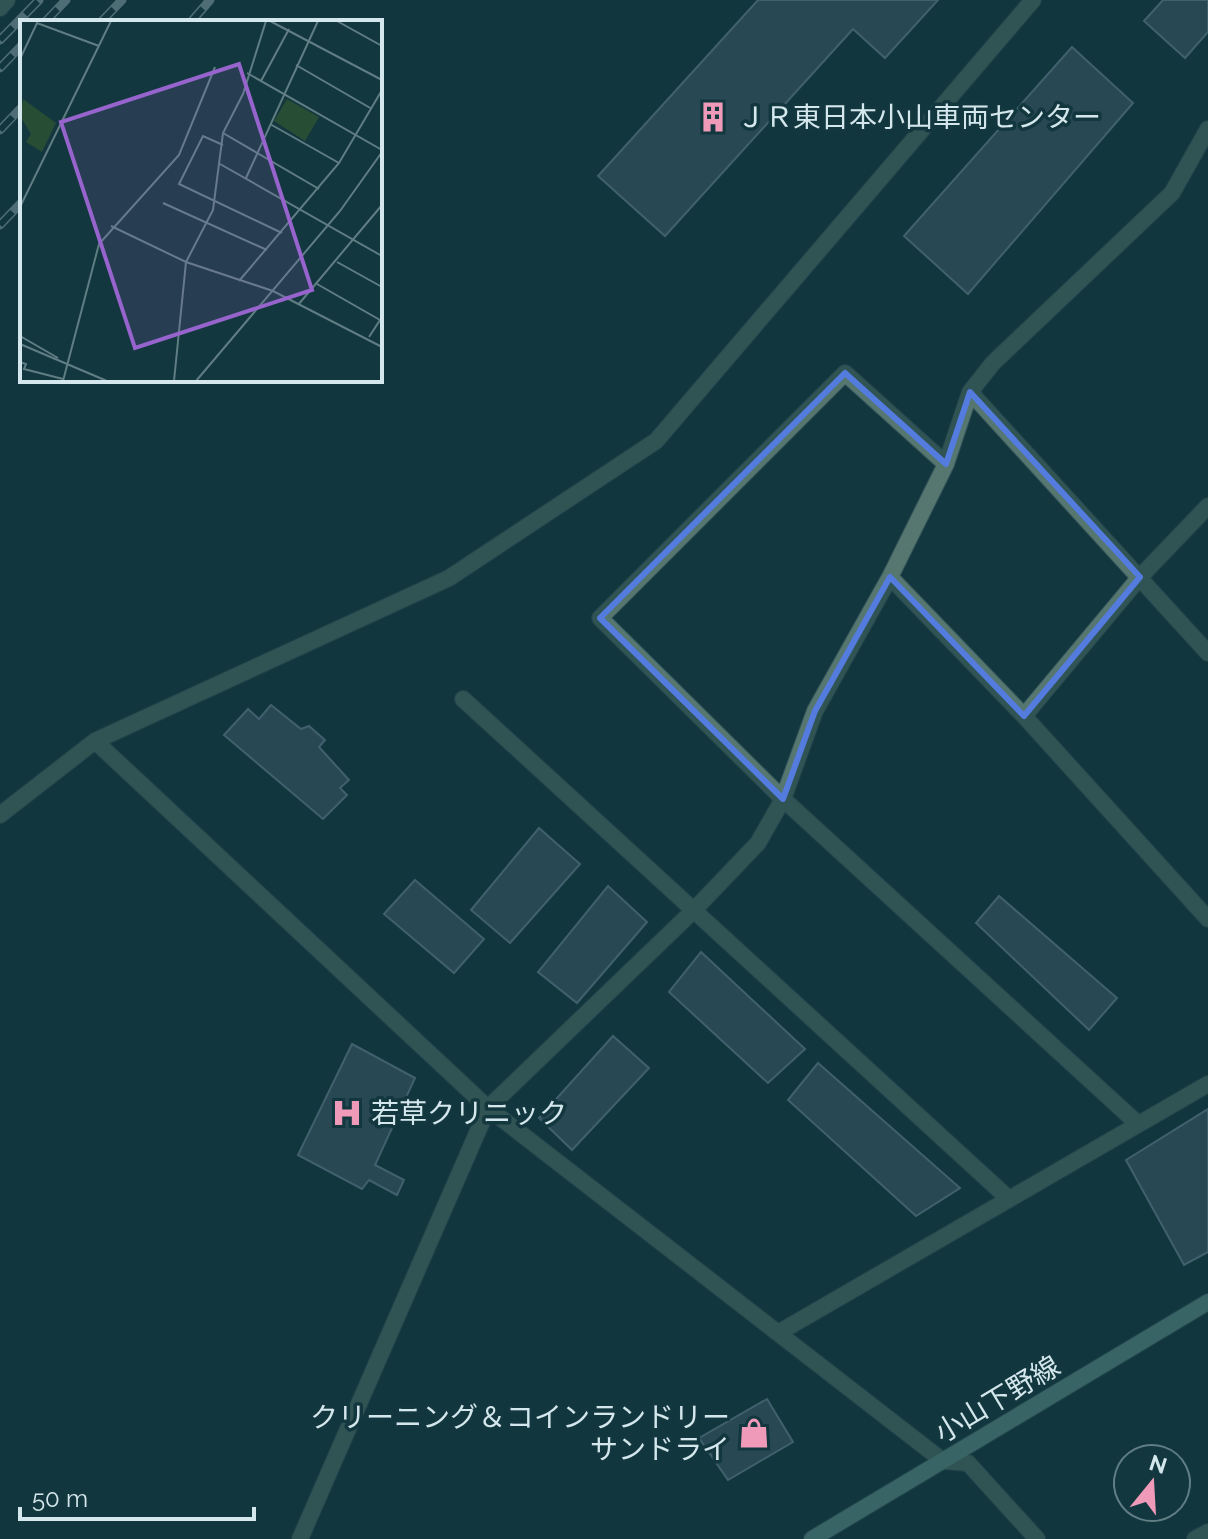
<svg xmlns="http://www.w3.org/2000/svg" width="1208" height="1539" font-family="Raleway,'Noto Sans JP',sans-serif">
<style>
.building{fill:#445d70;stroke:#7993a7;stroke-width:2}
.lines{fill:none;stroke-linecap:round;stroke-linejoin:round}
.minor-casing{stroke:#32535a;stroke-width:18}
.secondary-casing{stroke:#32535a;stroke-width:18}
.minor{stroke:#567670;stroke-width:16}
.secondary{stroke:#689c94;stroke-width:16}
.rail-casing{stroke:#97afb5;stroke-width:9}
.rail{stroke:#13373e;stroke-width:6;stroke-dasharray:18;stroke-linecap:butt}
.marked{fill:none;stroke:#547cde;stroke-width:6;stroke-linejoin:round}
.labels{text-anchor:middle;stroke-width:7;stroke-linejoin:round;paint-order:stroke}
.poi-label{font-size:28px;fill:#d4e7ec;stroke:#13373e;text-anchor:start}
.street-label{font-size:28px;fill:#d4e7ec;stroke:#13373e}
.inset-road{fill:none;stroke:#607d84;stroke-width:2}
.view{fill:#9664cc;fill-opacity:0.15;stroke:#9664cc;stroke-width:4}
.inset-edge{fill:none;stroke:#d4e7ec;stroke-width:4}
</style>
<rect width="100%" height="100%" fill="#13373e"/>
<path class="building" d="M758,0H938L885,58L853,29L665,236L598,176Z
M1163,0H1208V32L1185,58L1144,21Z
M1072,47L1133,103L968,294L904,236Z
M271,705L301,729L309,726L325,740L319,747L349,780L340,788L347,795L323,819L224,735L248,709L259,719Z
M539,828L580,864L510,943L471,910Z
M415,880L484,939L454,973L384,914Z
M608,886L647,922L577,1003L538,972Z
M999,896L1117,998L1089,1030L976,923Z
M701,952L805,1049L768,1083L669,992Z
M613,1036L649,1068L572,1150L539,1118Z
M352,1044L415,1078L375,1165L404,1180L397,1195L369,1180L362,1189L298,1155Z
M818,1063L960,1188L916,1216L788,1100Z
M1208,1109V1252L1184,1265L1126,1160Z
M767,1399L793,1442L728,1480L699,1438Z"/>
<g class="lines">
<g class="minor-casing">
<path id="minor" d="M0,8L7,0
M970,392L1208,653
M946,464L845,373L600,618L783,799L1138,1124
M890,577L1024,716L1208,919
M463,699L1008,1198
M1024,716L1140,577L1208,506
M95,741L488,1108L943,1461L968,1463L1037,1539
M0,815L95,741L449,578L656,441L1033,0
M778,1333L1208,1084
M300,1539L488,1108L693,911L758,843L783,799L815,711L890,577L946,464L970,392L993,363L1172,193L1208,129
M1195,1539L1208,1532"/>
</g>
<g class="secondary-casing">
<path id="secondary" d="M812,1539L1208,1302"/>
</g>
<use href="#minor" class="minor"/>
<use href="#secondary" class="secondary"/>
<g class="rail-casing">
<path id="rail" d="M45,22L66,0
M101,22L122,0
M191,22L210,0
M0,40L39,0
M0,68L22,45
M0,130L22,107
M0,225L22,202"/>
</g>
<use href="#rail" class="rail"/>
</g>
<path d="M0 0H1208V1539H0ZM845,373L946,464L970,392L1140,577L1024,716L890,577L815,711L783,799L600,618Z" fill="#13373e" fill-opacity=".55" fill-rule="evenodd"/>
<path class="marked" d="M845,373L946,464L970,392L1140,577L1024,716L890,577L815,711L783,799L600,618Z"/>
<defs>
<g id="building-bare" transform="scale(2.4)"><path d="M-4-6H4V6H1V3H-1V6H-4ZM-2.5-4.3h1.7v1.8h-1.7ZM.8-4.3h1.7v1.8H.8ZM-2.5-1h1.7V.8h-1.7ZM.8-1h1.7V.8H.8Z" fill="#ef9ab8" stroke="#13373e" stroke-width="2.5" paint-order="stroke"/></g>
<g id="hospital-bare" transform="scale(2.4)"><path d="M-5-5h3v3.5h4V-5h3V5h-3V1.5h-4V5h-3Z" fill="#ef9ab8" stroke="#13373e" stroke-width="2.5" paint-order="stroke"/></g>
<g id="shop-bare" transform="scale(2.4)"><path d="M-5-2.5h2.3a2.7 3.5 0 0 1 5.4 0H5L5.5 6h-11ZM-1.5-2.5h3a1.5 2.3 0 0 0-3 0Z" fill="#ef9ab8" stroke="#13373e" stroke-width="2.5" paint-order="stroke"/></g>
</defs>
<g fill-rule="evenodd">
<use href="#building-bare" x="713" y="117"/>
<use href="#hospital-bare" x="347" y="1113"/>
<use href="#shop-bare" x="754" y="1433"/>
</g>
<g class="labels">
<g class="poi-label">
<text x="737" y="127">ＪＲ東日本小山車両センター</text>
<text x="371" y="1123">若草クリニック</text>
<text x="730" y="1427" text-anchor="end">クリーニング＆コインランドリー<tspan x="730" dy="32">サンドライ</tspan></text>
</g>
<g class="street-label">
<text transform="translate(997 1399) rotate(-31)" y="10">小山下野線</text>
</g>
</g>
<g transform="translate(20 20)">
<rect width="362" height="362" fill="#13373e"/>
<path d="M3,79L36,103L22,132L6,122L11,114L0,96ZM267,79L299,97L285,121L254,101Z" fill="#284d35"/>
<path class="inset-road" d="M250,1L362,60M317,1L362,26M0,39L17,3L79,26M276,45L352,89M227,53L362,130M241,61L269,9M250,104L319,143M203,113L299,169M203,125L183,116L159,164L262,213M200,144L362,236M226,158L298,1M143,183L247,230M0,187L91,1M91,206L166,242L253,271L362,327M317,242L362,267M219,261L319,143L362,70M297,264L360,300L349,317M278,285L362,185M0,316L38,338M0,324L87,361M0,342L6,344L4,349L43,359M43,361L79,224L159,135L195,47M154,361L166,242L193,190L203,113L223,74L246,1M176,361L320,191L362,132"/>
<path class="view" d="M219,44L292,270L115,328L41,102Z"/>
<rect width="362" height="362" class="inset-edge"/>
</g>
<g transform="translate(1152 1483) rotate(18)"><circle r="38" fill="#13373e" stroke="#607d84" stroke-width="2"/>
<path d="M0-6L14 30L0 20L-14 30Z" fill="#ef9ab8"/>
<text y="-12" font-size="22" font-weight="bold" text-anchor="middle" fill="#d4e7ec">N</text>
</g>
<path d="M20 1507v12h234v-12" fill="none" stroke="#d4e7ec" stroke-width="4"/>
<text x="32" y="1507" font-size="24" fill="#d4e7ec" stroke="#13373e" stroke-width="6" paint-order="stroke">50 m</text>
</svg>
